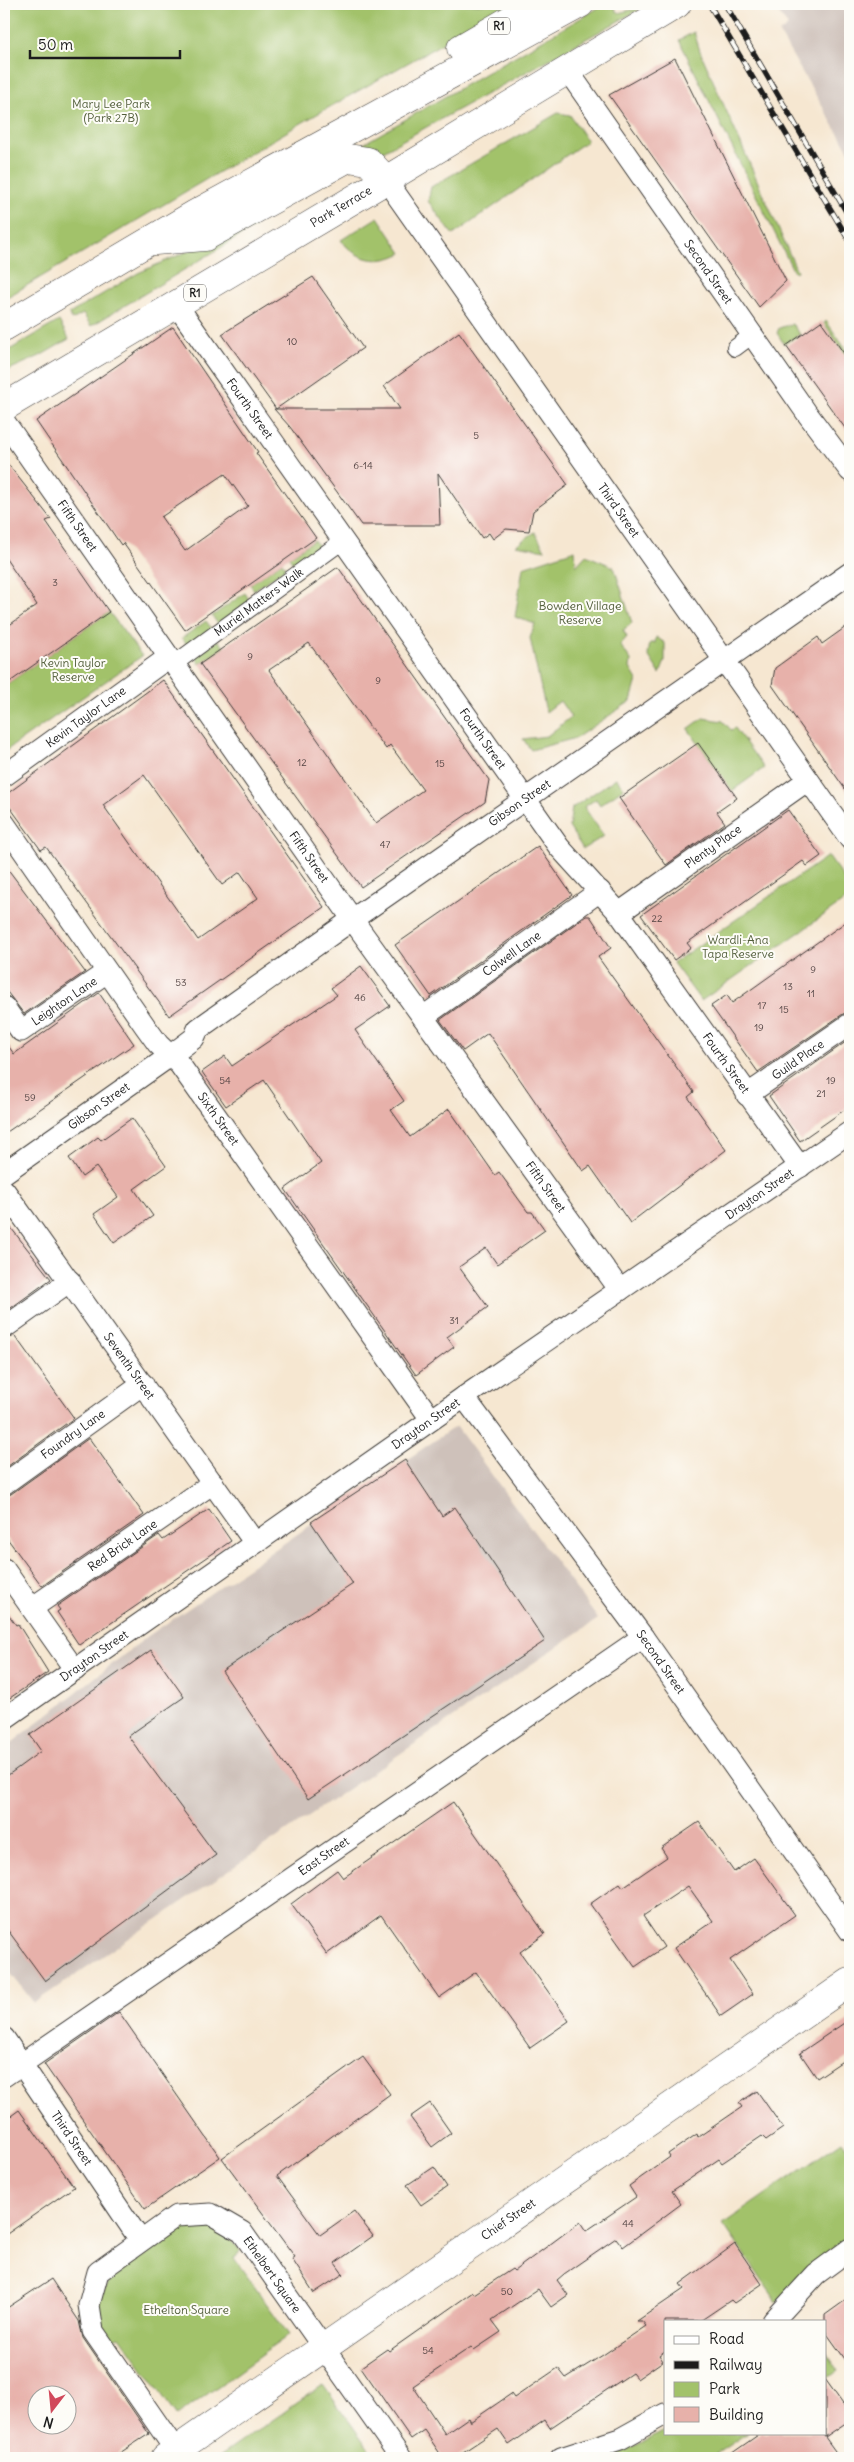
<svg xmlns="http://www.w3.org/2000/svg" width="854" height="2462" font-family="Delius,sans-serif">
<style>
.industrial{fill:#cec1ba}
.green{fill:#a2c26a;stroke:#5f6f43}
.building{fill:#e7b1aa;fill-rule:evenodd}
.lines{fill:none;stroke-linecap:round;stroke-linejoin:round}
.pedestrian-casing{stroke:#3d3a37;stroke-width:18}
.minor-casing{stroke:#3d3a37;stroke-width:23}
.tertiary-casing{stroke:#3d3a37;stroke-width:29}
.trunk-casing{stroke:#3d3a37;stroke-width:29}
.pedestrian{stroke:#fff;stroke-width:16}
.minor{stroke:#fff;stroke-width:21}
.tertiary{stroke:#fff;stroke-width:28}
.trunk{stroke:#fff;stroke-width:28}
.rail-casing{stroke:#1c1c1c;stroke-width:5.5}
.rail{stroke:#fdfcf7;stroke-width:4;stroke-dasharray:11;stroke-linecap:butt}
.labels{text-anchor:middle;stroke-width:4;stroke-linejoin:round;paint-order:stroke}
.number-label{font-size:10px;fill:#4f4140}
.shield{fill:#fdfcf7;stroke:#605f5e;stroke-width:1}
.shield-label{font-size:11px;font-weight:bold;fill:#1c1c1c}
.park-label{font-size:12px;fill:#525e3b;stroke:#fdfcf7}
.street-label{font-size:12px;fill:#1c1c1c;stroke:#fdfcf7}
</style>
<rect width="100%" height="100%" fill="#fdfcf7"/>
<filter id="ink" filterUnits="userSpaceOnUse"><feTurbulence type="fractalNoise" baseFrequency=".02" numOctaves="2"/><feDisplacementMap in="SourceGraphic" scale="10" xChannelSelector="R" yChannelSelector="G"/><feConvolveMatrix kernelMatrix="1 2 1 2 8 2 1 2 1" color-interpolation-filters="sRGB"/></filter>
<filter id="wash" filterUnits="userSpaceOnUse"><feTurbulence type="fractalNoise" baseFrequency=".0096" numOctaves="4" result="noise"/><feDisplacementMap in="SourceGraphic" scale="20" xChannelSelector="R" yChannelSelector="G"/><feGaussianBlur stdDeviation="1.12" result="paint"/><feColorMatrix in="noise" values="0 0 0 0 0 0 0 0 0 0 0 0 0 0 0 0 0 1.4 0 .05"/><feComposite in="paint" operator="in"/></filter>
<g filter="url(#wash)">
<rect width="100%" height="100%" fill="#f6e7d1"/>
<path class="industrial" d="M772,4H850V153L779,33L788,26Z
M456,1426L598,1619L34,2003L4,1965V1749L148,1636Z"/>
<path class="green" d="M4,4H512L305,121L4,299Z
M605,4H619L615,9L618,13L644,7L376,155L356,148Z
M694,32L700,51L797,271L794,272L679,40Z
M558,113L570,115L587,141L453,235L428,201L431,187Z
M378,217L402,253C379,265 357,261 341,240Z
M249,219L255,227L91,326L83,314L72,320L69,314L138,273L202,245Z
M59,321L69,339L40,356L4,372V353Z
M826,321L850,355V361L824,323Z
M792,324L800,334L784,344L777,333L779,328Z
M535,532L545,550L516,545Z
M314,540L318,546L293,563L289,557Z
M575,550L576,566L586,555L614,567L632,623L623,630L627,637L620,645L631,660L630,668L637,680L631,701L576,738L531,750L523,739L547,736L571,717L560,701L546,712L530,638L535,624L515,617L523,567Z
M282,562L286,568L254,590L250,584Z
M245,593L250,601L218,624L212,616Z
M109,612L142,656L4,752V686Z
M206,621L212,629L188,646L182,638Z
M656,637L665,643V661L660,674L648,655L650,643H655Z
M218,640L224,647L200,664L195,656Z
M703,718L723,721L731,730L735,728L764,768L732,791L688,729Z
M616,778L624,788L600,805L596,799L584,807L604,836L583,849L569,827L572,808Z
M828,856L850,887V897L701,1001L673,963Z
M842,2141L850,2152V2236L810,2266L777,2302L723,2224Z
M195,2225C216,2227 227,2233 241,2250L234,2258L289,2335L177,2416L120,2336L110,2339C104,2328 96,2316 99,2303C104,2275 149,2244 173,2231C179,2228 188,2227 195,2225Z
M825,2351L838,2371L825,2380Z
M323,2385L374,2456L385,2454L388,2458H218Z
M665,2431V2433H748L711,2458H610Z"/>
<g id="blocks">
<path class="building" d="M675,58L786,281L759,307L609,95Z
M313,277L363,348L276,409L222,334Z
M821,321L850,362V435L786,346Z
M173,327L258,452L256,453L316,538L185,630L123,543L121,545L36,421ZM225,474L248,506L185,551L161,517Z
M459,332L568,485L533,511L529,531L506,529L493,539L489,533L482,538L438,473L440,525H361L290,427L274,409H400L384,386Z
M4,459L51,519L46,521L109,612L4,686V629L37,605L4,556Z
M338,567L489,780L485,802L361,887L200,664ZM309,643L386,749L390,745L423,790L376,823L269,670Z
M850,624V796L772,685L775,668L818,637L822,644Z
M163,680L324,907L169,1016L46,847L41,850L4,799V796ZM144,775L222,885L240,872L258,898L198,940L103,805Z
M698,743L737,798L717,812L725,823L666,865L619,798Z
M788,810L821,856L807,866L803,861L687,943L691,948L674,960L641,915Z
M538,846L572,895L431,996L395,945Z
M4,864L85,972L24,1014L4,988Z
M586,916H590L611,948L598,957L694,1092L688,1097L726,1150L630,1223L590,1166L583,1171L488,1033L463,1051L440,1020Z
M850,919V1012L843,1014L758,1072L711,1006L727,995L732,1003Z
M361,966L390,1006L355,1030L404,1101L391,1110L410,1137L449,1109L495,1175L499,1172L528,1212H532L545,1230L497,1264L486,1248L459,1267L488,1307L447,1337L454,1347L416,1375L285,1189L321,1163L264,1080L226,1106L202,1072L225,1056L232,1066L337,995L331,988Z
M99,993L134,1044L4,1134V1040L14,1054Z
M850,1039V1106L800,1141L769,1096Z
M132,1118L166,1166L134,1189L153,1216L114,1243L94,1214L118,1197L96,1167L82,1177L69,1158L98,1137L101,1140Z
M4,1219L51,1279L4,1313Z
M15,1336L74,1418L4,1469V1340Z
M89,1438L144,1515L42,1586L4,1534V1496L11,1494Z
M405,1460L442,1516L455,1507L545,1641L308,1799L222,1671L353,1584L311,1522Z
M209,1509L231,1541L79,1645L57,1612L60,1610L57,1606L159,1535L163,1540Z
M4,1608L16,1625L18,1624L48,1672L4,1702Z
M151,1650L184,1697L128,1736L216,1855L45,1981L4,1925V1778L41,1751L30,1735Z
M453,1802L545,1934L520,1952L569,2021L530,2048L476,1972L439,1998L381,1915L327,1954L291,1904L337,1870L343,1878Z
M699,1822L734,1872L754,1858L795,1915L730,1960L753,1994L721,2016L674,1948L713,1921L688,1886L643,1916L664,1947L635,1967L590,1904L620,1883L623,1887L667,1857L661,1848Z
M119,2012L220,2157L145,2209L44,2064Z
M850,2019V2056L817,2078L800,2053Z
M363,2057L390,2094L277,2176L320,2235L354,2211L373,2236L335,2263L343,2274L314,2293L292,2259L295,2257L222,2158Z
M757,2091L783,2128L766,2140L762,2136L722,2163L719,2159L672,2191L681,2204L623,2247L616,2238L564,2274L557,2280L568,2295L551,2307L538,2289L492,2320L501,2332L474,2350L471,2347L413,2386L445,2434L468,2418L470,2422L511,2394L514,2398L558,2368L566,2378L603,2355L646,2326L642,2321H637L684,2289L680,2284L735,2244L762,2284L734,2303L731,2300L700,2321H665V2351L659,2355L663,2361L637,2379L632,2373L550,2428L545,2420L509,2445L498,2429L454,2458H443L424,2430L411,2439L361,2367L387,2349L389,2351L473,2292L474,2294L512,2269L514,2271L580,2222L586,2231L636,2197L629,2186L670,2157L668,2154L697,2134L698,2137L742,2107L739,2103Z
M430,2103L451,2133L432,2147L410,2117Z
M19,2110L74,2187L4,2236V2121Z
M434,2167L447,2187L421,2205L407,2185Z
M51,2279L79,2321L83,2338L149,2434L112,2458H4V2310ZM38,2394H68V2424H38Z
M850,2297V2366L825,2331V2315Z
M825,2379L850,2414V2420L825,2437Z
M761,2433H822L840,2458H725Z"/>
</g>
</g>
<g filter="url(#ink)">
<use href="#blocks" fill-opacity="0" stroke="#3d3a37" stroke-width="1"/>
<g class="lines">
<g class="pedestrian-casing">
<g id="pedestrian">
<path d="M735,348L747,339"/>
<path id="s1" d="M174,664L344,540"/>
</g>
</g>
<g class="minor-casing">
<g id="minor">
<path id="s2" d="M568,71L806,412L850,471"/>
<path id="s3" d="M386,180L850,839"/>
<path id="s4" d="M176,304L559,847L619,913L800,1167"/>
<path id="s5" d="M4,421L360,930L620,1290"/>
<path id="s6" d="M4,776L169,657"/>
<path id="s7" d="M4,823L145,1026L158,1044L180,1065L431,1419"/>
<path id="s8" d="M619,913L808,780"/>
<path id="s9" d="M4,1007L21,1031L107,972"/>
<path id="s10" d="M423,1017L600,891"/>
<path id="s11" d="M747,1095L850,1024"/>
<path id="s12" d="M4,1173L170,1056L194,1038L198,1029L353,919L850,573"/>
<path id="s13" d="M4,1190L255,1543"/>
<path d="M4,1328L70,1281"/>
<path id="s14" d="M464,1397L643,1637L850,1931"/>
<path id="s15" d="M4,1484L143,1384"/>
<path d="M4,1569L75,1670"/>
<path id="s16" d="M32,1608L213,1483"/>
<path id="s17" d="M4,1719L464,1397L850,1132"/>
<path id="s18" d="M4,2038L140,2240"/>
<path id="s19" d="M4,2076L643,1637"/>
<path d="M773,2321L816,2274L850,2249"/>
<path id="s20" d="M181,2458L93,2331L89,2305L98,2272L176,2216L211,2214L242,2232L401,2458"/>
<path d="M561,2458L620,2439L665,2414"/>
</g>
</g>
<g class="tertiary-casing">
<g id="tertiary">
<path id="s21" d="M165,2458L850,1982"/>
</g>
</g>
<g class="trunk-casing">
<g id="trunk">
<path d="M461,48L537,4"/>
<path d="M155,241L205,237L348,158L368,161L386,180"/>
<path d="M4,327L195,214L580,4"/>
<path id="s22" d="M4,407L386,180L677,4"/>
</g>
</g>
<use href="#pedestrian" class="pedestrian"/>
<use href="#minor" class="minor"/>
<use href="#tertiary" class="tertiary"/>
<use href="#trunk" class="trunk"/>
<g class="rail-casing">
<path id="rail" d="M709,4L850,242
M725,4L850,218"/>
</g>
<use href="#rail" class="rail"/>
</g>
</g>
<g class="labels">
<g class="number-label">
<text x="292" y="345">10</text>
<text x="476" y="439">5</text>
<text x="363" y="469">6-14</text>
<text x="55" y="586">3</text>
<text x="250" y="660">9</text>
<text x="378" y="684">9</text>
<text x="302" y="766">12</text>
<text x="440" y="767">15</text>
<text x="385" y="848">47</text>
<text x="657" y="922">22</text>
<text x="813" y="973">9</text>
<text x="181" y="986">53</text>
<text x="788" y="990">13</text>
<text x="811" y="997">11</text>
<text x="360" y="1001">46</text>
<text x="762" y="1009">17</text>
<text x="784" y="1013">15</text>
<text x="759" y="1031">19</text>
<text x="225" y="1084">54</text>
<text x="831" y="1084">19</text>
<text x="821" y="1097">21</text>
<text x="30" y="1101">59</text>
<text x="454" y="1324">31</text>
<text x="628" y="2227">44</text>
<text x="507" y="2295">50</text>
<text x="428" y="2354">54</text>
</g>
<g class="shield">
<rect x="488" y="17.5" width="22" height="17" rx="4"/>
<rect x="184" y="284.5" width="22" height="17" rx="4"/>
</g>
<g class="shield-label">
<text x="499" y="30">R1</text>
<text x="195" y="297">R1</text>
</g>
<g class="park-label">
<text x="111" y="108">Mary Lee Park<tspan x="111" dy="14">(Park 27B)</tspan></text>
<text x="580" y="610">Bowden Village<tspan x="580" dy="14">Reserve</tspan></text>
<text x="73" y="667">Kevin Taylor<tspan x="73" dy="14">Reserve</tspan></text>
<text x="738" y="944">Wardli-Ana<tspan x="738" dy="14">Tapa Reserve</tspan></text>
<text x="186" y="2314">Ethelton Square</text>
</g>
<g class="street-label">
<text dy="4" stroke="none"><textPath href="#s22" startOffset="392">Park Terrace</textPath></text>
<text dy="4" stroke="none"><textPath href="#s2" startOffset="245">Second Street</textPath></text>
<text dy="4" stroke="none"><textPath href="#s4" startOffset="128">Fourth Street</textPath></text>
<text dy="4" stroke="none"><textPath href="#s3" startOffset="404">Third Street</textPath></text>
<text dy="4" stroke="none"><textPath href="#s5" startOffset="128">Fifth Street</textPath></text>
<text dy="4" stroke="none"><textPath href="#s1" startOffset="105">Muriel Matters Walk</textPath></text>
<text dy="4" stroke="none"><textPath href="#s6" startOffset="101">Kevin Taylor Lane</textPath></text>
<text dy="4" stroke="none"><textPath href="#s4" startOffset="532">Fourth Street</textPath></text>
<text dy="4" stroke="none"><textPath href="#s12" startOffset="636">Gibson Street</textPath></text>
<text dy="4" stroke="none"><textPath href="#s8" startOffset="115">Plenty Place</textPath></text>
<text dy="4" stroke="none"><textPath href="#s5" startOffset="532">Fifth Street</textPath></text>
<text dy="4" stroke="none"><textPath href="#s10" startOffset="109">Colwell Lane</textPath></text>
<text dy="4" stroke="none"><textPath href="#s9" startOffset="82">Leighton Lane</textPath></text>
<text dy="4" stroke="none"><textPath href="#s11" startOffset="62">Guild Place</textPath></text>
<text dy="4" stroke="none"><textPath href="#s4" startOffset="938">Fourth Street</textPath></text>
<text dy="4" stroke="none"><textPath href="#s12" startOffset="116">Gibson Street</textPath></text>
<text dy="4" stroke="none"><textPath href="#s7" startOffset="366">Sixth Street</textPath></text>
<text dy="4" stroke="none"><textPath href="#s5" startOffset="938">Fifth Street</textPath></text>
<text dy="4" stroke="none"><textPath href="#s17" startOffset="920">Drayton Street</textPath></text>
<text dy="4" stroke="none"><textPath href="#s13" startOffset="216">Seventh Street</textPath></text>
<text dy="4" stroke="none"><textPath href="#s17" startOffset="515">Drayton Street</textPath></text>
<text dy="4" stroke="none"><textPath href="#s15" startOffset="85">Foundry Lane</textPath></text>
<text dy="4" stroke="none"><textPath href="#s16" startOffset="110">Red Brick Lane</textPath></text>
<text dy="4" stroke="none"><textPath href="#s17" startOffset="110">Drayton Street</textPath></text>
<text dy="4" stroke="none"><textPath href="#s14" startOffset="330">Second Street</textPath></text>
<text dy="4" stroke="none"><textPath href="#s19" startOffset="388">East Street</textPath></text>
<text dy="4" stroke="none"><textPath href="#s18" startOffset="121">Third Street</textPath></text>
<text dy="4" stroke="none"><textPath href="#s21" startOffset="418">Chief Street</textPath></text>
<text dy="4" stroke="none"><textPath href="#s20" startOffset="434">Ethelbert Square</textPath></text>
</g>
</g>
<rect width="854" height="2462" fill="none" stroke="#fdfcf7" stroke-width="20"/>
<rect x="664" y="2320" width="162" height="115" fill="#fdfcf7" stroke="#a3a29f"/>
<rect x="674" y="2336" width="25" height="8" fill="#ffffff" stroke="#a3a29f"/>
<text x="709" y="2344" font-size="15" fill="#1c1c1c">Road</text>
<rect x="674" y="2361" width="25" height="8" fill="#1c1c1c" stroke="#a3a29f"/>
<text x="709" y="2370" font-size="15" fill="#1c1c1c">Railway</text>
<rect x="674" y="2382" width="25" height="15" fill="#a2c26a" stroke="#a3a29f"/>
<text x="709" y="2394" font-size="15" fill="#1c1c1c">Park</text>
<rect x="674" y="2407" width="25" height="15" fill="#e7b1aa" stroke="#a3a29f"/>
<text x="709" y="2420" font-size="15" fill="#1c1c1c">Building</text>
<g transform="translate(52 2410) rotate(196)"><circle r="24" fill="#fdfcf7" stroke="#a3a29f"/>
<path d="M0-4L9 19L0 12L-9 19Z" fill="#d1495b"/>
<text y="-8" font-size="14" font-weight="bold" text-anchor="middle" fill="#1c1c1c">N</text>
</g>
<path d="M30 50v8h150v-8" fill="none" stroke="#1c1c1c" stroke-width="2.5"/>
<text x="38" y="50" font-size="15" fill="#1c1c1c" stroke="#fdfcf7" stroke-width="4" paint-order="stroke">50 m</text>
</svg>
